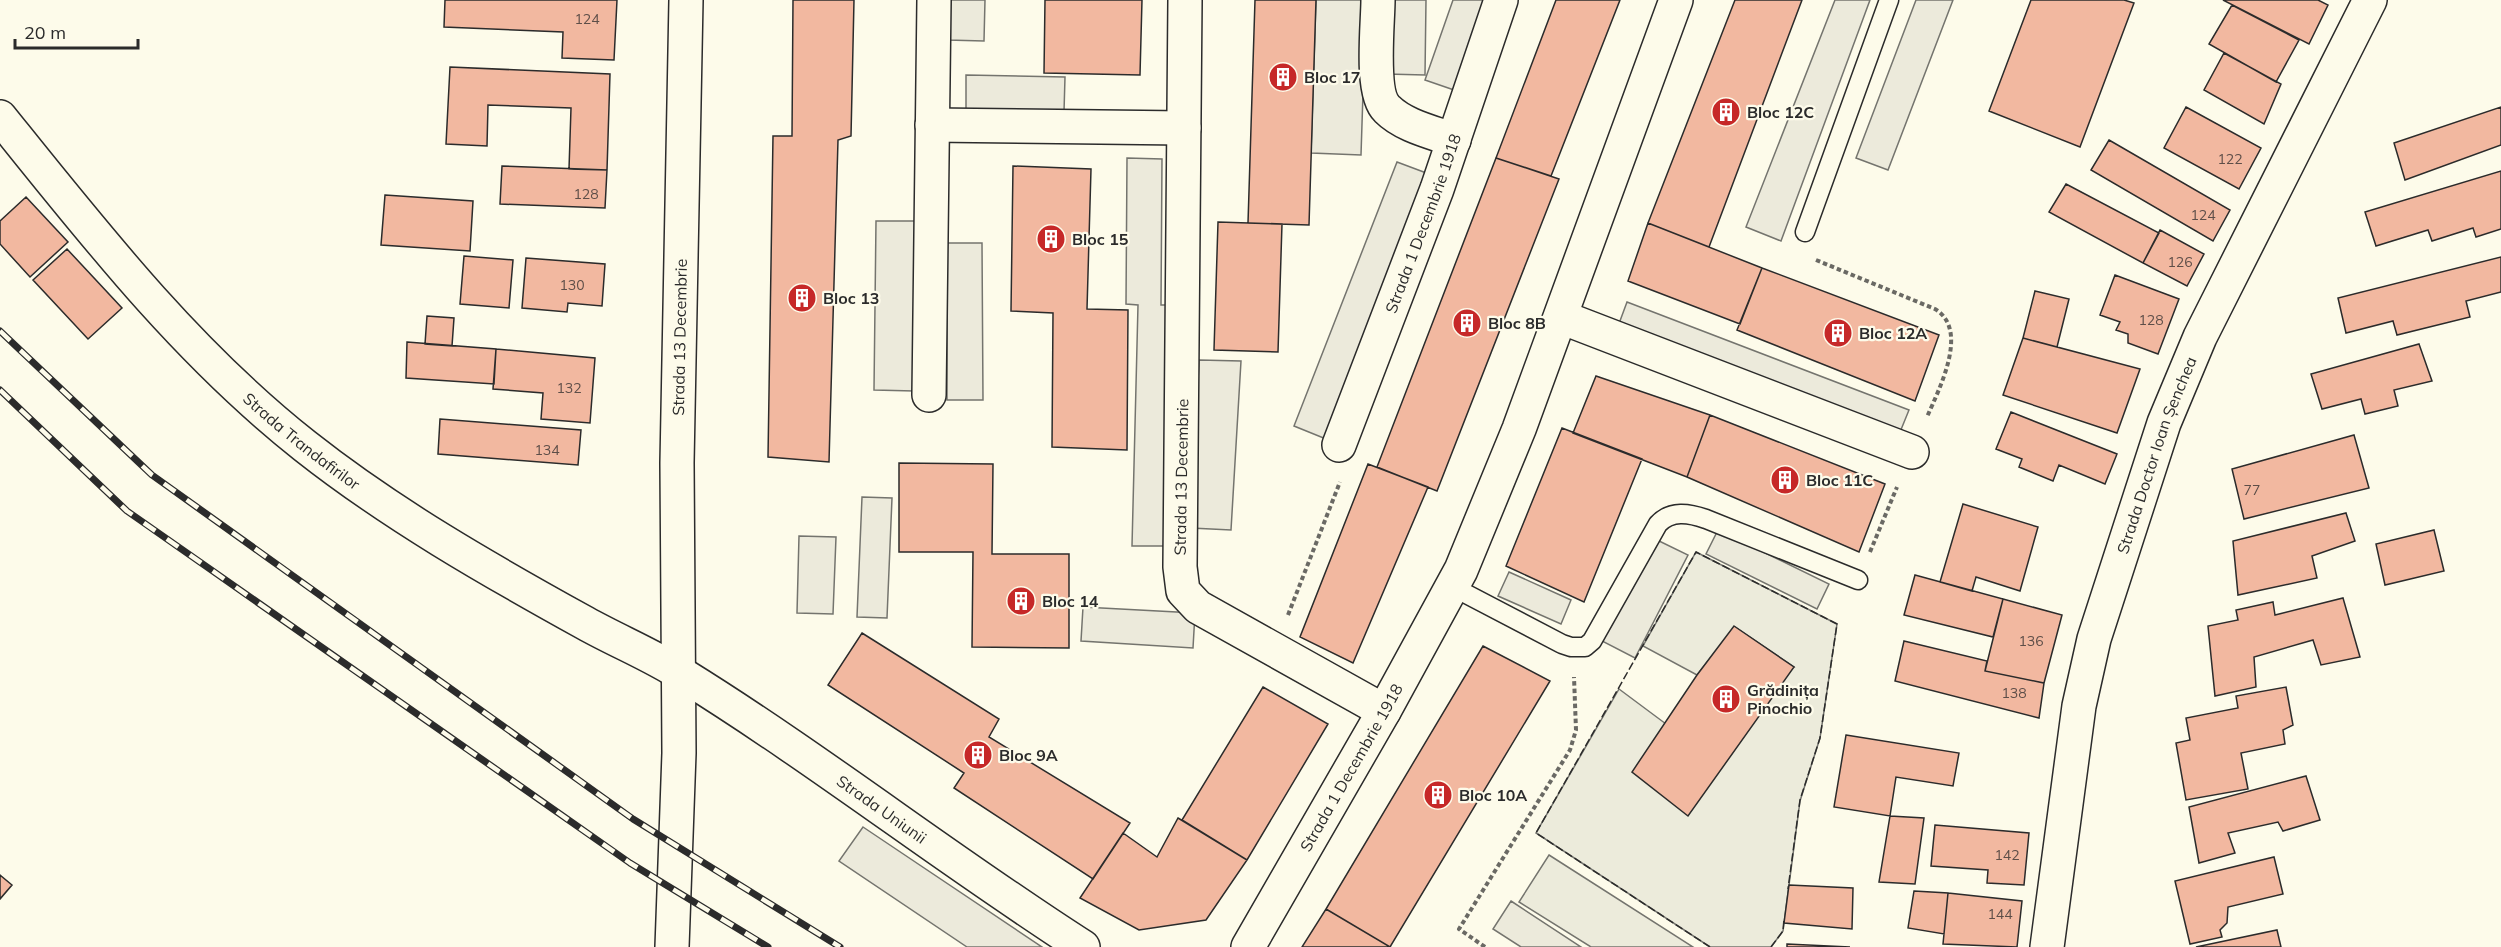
<svg xmlns="http://www.w3.org/2000/svg" width="2501" height="947" font-family="Mulish,sans-serif">
<style>
.green{fill:#ecebdb;stroke:#74746e;stroke-width:1.5}
.parking{fill:#eceadb;stroke:#74746e;stroke-width:1.5}
.building{fill:#f2b8a0;stroke:#2b2b2b;stroke-width:1.5}
.lines{fill:none;stroke-linecap:round;stroke-linejoin:round}
.lane-casing{stroke:#2b2b2b;stroke-width:21}
.street-casing{stroke:#2b2b2b;stroke-width:36}
.secondary-casing{stroke:#2b2b2b;stroke-width:36}
.path{stroke:#6a6964;stroke-width:4;stroke-dasharray:4.5 3;stroke-linecap:butt}
.lane{stroke:#fdfbea;stroke-width:18}
.street{stroke:#fdfbea;stroke-width:33}
.secondary{stroke:#fdfbea;stroke-width:33}
.rail-casing{stroke:#2b2b2b;stroke-width:7}
.rail{stroke:#fdfbea;stroke-width:4.5;stroke-dasharray:14;stroke-linecap:butt}
.fence{stroke:#2b2b2b;stroke-width:1.5;stroke-dasharray:8 3;stroke-linecap:butt}
.labels{text-anchor:middle;stroke-width:4.5;stroke-linejoin:round;paint-order:stroke}
.number-label{font-size:14px;fill:#5d4e48}
.poi-label{font-size:16px;font-weight:bold;fill:#2b2b2b;stroke:#fdfbea;text-anchor:start}
.street-label{font-size:16px;fill:#2b2b2b;stroke:#fdfbea}
</style>
<rect width="100%" height="100%" fill="#fdfbea"/>
<path class="green" d="M1696,552L1837,624L1820,738L1800,801L1783,931L1771,947H1710L1536,833L1619,689L1666,724L1794,667L1735,627L1697,675L1643,646Z
M1549,855L1693,947H1591L1519,902Z"/>
<path class="parking" d="M947,0H985L984,41L947,40Z
M1316,0H1366L1361,155L1311,153Z
M1386,0H1426L1425,75L1386,74Z
M1453,0H1489L1457,91L1425,80Z
M1835,0H1870L1781,241L1746,227Z
M1916,0H1953L1888,170L1856,158Z
M966,75L1065,77L1064,112L966,110Z
M1127,158L1162,159L1161,305H1173L1167,546H1132L1138,305L1126,304Z
M1397,162L1429,174L1326,439L1294,426Z
M876,221H917L914,391L874,390Z
M947,243H982L983,400H947Z
M1627,302L1909,410L1898,437L1617,329Z
M1199,360L1241,361L1231,530L1191,528Z
M862,497L892,498L887,618L857,617Z
M1718,530L1829,584L1817,609L1706,554Z
M799,536L836,537L833,614L797,613Z
M1655,539L1688,555L1635,658L1602,641Z
M1509,572L1571,600L1561,624L1498,596Z
M1083,607L1195,613L1193,648L1081,641Z
M863,827L1042,947H967L839,861Z
M1511,901L1581,947H1521L1493,929Z"/>
<path class="building" d="M445,0H617L614,60L562,58L563,32L444,27Z
M793,0H854L851,136L838,140L829,462L768,457L773,136H792Z
M1045,0H1142L1140,75L1044,73Z
M1255,0H1316L1309,225L1248,223Z
M1556,0H1620L1551,176L1496,158Z
M1735,0H1802L1709,247L1648,223Z
M2031,0H2124L2134,3L2080,147L1989,111Z
M2223,0H2318L2328,5L2309,44Z
M2232,5L2299,40L2276,82L2209,44Z
M2224,53L2281,84L2264,124L2204,90Z
M450,67L610,74L607,170L569,169L571,108L488,105L487,146L446,144Z
M2186,107L2261,148L2239,189L2164,148Z
M2501,107V145L2405,180L2394,143Z
M2109,140L2230,210L2213,241L2091,170Z
M1496,158L1559,179L1437,491L1377,467Z
M502,166L607,170L605,208L500,204Z
M1013,166L1091,169L1087,309L1128,310L1127,450L1052,447L1053,313L1011,311Z
M2501,171V229L2476,237L2473,228L2432,241L2428,230L2376,246L2365,212Z
M2066,184L2159,233L2143,263L2049,212Z
M385,195L473,201L470,251L381,245Z
M26,197L68,242L30,277L0,244V221Z
M1218,222L1282,224L1278,352L1214,350Z
M1648,223L1762,268L1740,324L1628,281Z
M2160,230L2204,254L2187,286L2143,263Z
M67,249L122,308L88,339L33,280Z
M464,256L513,260L509,308L460,304Z
M2501,257V292L2466,301L2470,317L2397,335L2393,321L2346,333L2338,298Z
M526,258L605,264L602,306L568,303L567,312L522,308Z
M1762,268L1939,335L1915,401L1737,330Z
M2115,275L2179,299L2158,354L2128,343V334L2116,330L2120,322L2100,315Z
M2035,291L2069,299L2057,347L2023,338Z
M427,316L454,318L452,346L425,344Z
M2023,338L2140,369L2117,433L2003,395Z
M407,342L496,349L494,384L406,378Z
M2419,344L2432,381L2394,390L2398,406L2365,414L2361,399L2322,409L2311,374Z
M496,349L595,358L590,423L541,419L543,393L493,389Z
M1596,376L1710,415L1687,477L1573,433Z
M2011,412L2117,454L2105,484L2059,465L2053,481L2019,467L2022,459L1996,449Z
M1710,415L1885,484L1859,552L1687,477Z
M440,419L581,430L578,465L438,454Z
M1562,428L1642,459L1584,602L1506,566Z
M2354,435L2369,488L2244,519L2232,469Z
M899,463L993,464L992,554H1069V648L972,647L973,552H899Z
M1368,464L1428,487L1353,663L1300,637Z
M1963,504L2038,527L2020,591L1976,577L1972,591L1940,582Z
M2346,513L2355,541L2312,556L2317,578L2238,595L2233,541Z
M2434,530L2444,571L2385,585L2376,544Z
M1915,575L2003,599L1993,637L1904,615Z
M2343,598L2360,657L2321,665L2313,640L2254,657L2256,687L2215,696L2208,626L2238,620L2236,610L2273,602L2275,615Z
M2003,599L2062,615L2044,683L1985,671Z
M1734,626L1794,667L1688,816L1632,772L1697,675Z
M862,633L999,719L989,737L1130,823L1093,879L954,788L964,773L828,685Z
M1904,641L1987,661L1985,671L2044,683L2039,718L1895,681Z
M1483,646L1550,681L1390,947L1326,909Z
M1263,687L1328,724L1247,860L1182,820Z
M2286,687L2293,725L2283,730L2285,744L2241,753L2248,789L2186,800L2176,743L2190,740L2186,718L2238,708L2236,696Z
M1846,735L1959,753L1953,786L1896,777L1890,816L1834,807Z
M2306,776L2320,820L2283,831L2278,822L2228,833L2235,853L2199,863L2189,807Z
M1890,816L1924,818L1915,884L1879,882Z
M1178,818L1247,860L1206,920L1139,930L1080,898L1123,833L1157,857Z
M1935,825L2029,833L2024,885L1987,883L1988,870L1931,866Z
M2274,857L2283,894L2228,907L2227,923L2220,930L2222,937L2190,944L2175,881Z
M0,875L12,885L0,899Z
M1789,885L1853,888L1852,929L1784,923Z
M1914,891L1948,893L1944,934L1908,928Z
M1948,893L2022,901L2017,947L1943,944Z
M1326,909L1390,947H1302Z
M2277,930L2281,947H2196Z
M1787,944L1850,947H1787Z"/>
<g class="lines">
<g class="lane-casing">
<path id="lane" d="M1805,232L1889,0
M1453,587L1562,644L1571,647H1585L1592,641L1658,524C1671,510 1689,513 1706,519L1858,580"/>
</g>
<g class="street-casing">
<g id="street">
<path d="M1185,0L1180,567L1183,591L1198,607L1384,711"/>
<path d="M1378,0C1378,24 1370,93 1387,109C1404,126 1432,132 1454,140"/>
<path d="M932,125L1184,128"/>
<path d="M1561,317L1912,452"/>
<path d="M929,395L934,0"/>
<path id="s1" d="M1339,445L1437,189L1501,0"/>
<path id="s2" d="M2047,947L2079,706L2094,639L2164,423L2200,337L2370,0"/>
</g>
</g>
<g class="secondary-casing">
<g id="secondary">
<path id="s3" d="M0,117C94,234 187,353 305,446C391,514 489,570 585,623C617,641 652,655 683,675C820,760 947,860 1083,947"/>
<path id="s4" d="M672,947L679,753L677,463L686,0"/>
<path id="s5" d="M1248,947L1384,711L1461,570L1519,429L1676,0"/>
</g>
</g>
<path class="path" d="M1816,260L1935,309C1970,330 1939,389 1927,417
M1870,552L1897,487
M1288,615L1340,482
M1485,947L1459,929L1570,750L1576,730L1574,677"/>
<use href="#lane" class="lane"/>
<use href="#street" class="street"/>
<use href="#secondary" class="secondary"/>
<g class="rail-casing">
<path id="rail" d="M0,331L152,475L633,819L840,947
M0,390L127,511L630,863L768,947"/>
</g>
<use href="#rail" class="rail"/>
<path class="fence" d="M1710,947L1536,833L1696,552L1837,624L1820,738L1800,800L1788,889
M1771,947L1783,931L1784,919"/>
</g>
<defs>
<g id="building-disc" transform="scale(1.5)"><circle r="9.5" fill="#c62828" stroke="#fdfbea"/><path d="M-4-6H4V6H1V3H-1V6H-4ZM-2.5-4.3h1.7v1.8h-1.7ZM.8-4.3h1.7v1.8H.8ZM-2.5-1h1.7V.8h-1.7ZM.8-1h1.7V.8H.8Z" fill="#fff"/></g>
</defs>
<g fill-rule="evenodd">
<use href="#building-disc" x="1283" y="77"/>
<use href="#building-disc" x="1726" y="112"/>
<use href="#building-disc" x="1051" y="239"/>
<use href="#building-disc" x="802" y="298"/>
<use href="#building-disc" x="1467" y="323"/>
<use href="#building-disc" x="1838" y="333"/>
<use href="#building-disc" x="1785" y="480"/>
<use href="#building-disc" x="1021" y="601"/>
<use href="#building-disc" x="1726" y="699"/>
<use href="#building-disc" x="978" y="755"/>
<use href="#building-disc" x="1438" y="795"/>
</g>
<g class="labels">
<g class="number-label">
<text x="587" y="24">124</text>
<text x="2230" y="164">122</text>
<text x="586" y="199">128</text>
<text x="2203" y="220">124</text>
<text x="2180" y="267">126</text>
<text x="572" y="290">130</text>
<text x="2151" y="325">128</text>
<text x="569" y="393">132</text>
<text x="547" y="455">134</text>
<text x="2252" y="495">77</text>
<text x="2031" y="646">136</text>
<text x="2014" y="698">138</text>
<text x="2007" y="860">142</text>
<text x="2000" y="919">144</text>
</g>
<g class="poi-label">
<text x="1304" y="83">Bloc 17</text>
<text x="1747" y="118">Bloc 12C</text>
<text x="1072" y="245">Bloc 15</text>
<text x="823" y="304">Bloc 13</text>
<text x="1488" y="329">Bloc 8B</text>
<text x="1859" y="339">Bloc 12A</text>
<text x="1806" y="486">Bloc 11C</text>
<text x="1042" y="607">Bloc 14</text>
<text x="1747" y="696">Grădinița<tspan x="1747" dy="18">Pinochio</tspan></text>
<text x="999" y="761">Bloc 9A</text>
<text x="1459" y="801">Bloc 10A</text>
</g>
<g class="street-label">
<text dy="6" stroke="none"><textPath href="#s1" startOffset="237">Strada 1 Decembrie 1918</textPath></text>
<text dy="6" stroke="none"><textPath href="#s4" startOffset="610">Strada 13 Decembrie</textPath></text>
<text dy="6" stroke="none"><textPath href="#s3" startOffset="444">Strada Trandafirilor</textPath></text>
<text dy="6" stroke="none"><textPath href="#s2" startOffset="506">Strada Doctor Ioan Șenchea</textPath></text>
<text transform="translate(1181 477) rotate(-89)" y="6">Strada 13 Decembrie</text>
<text dy="6" stroke="none"><textPath href="#s5" startOffset="207">Strada 1 Decembrie 1918</textPath></text>
<text dy="6" stroke="none"><textPath href="#s3" startOffset="1132">Strada Uniunii</textPath></text>
</g>
</g>
<path d="M15 39v9h123v-9" fill="none" stroke="#2b2b2b" stroke-width="3"/>
<text x="24" y="39" font-size="18" fill="#2b2b2b" stroke="#fdfbea" stroke-width="4.5" paint-order="stroke">20 m</text>
</svg>
